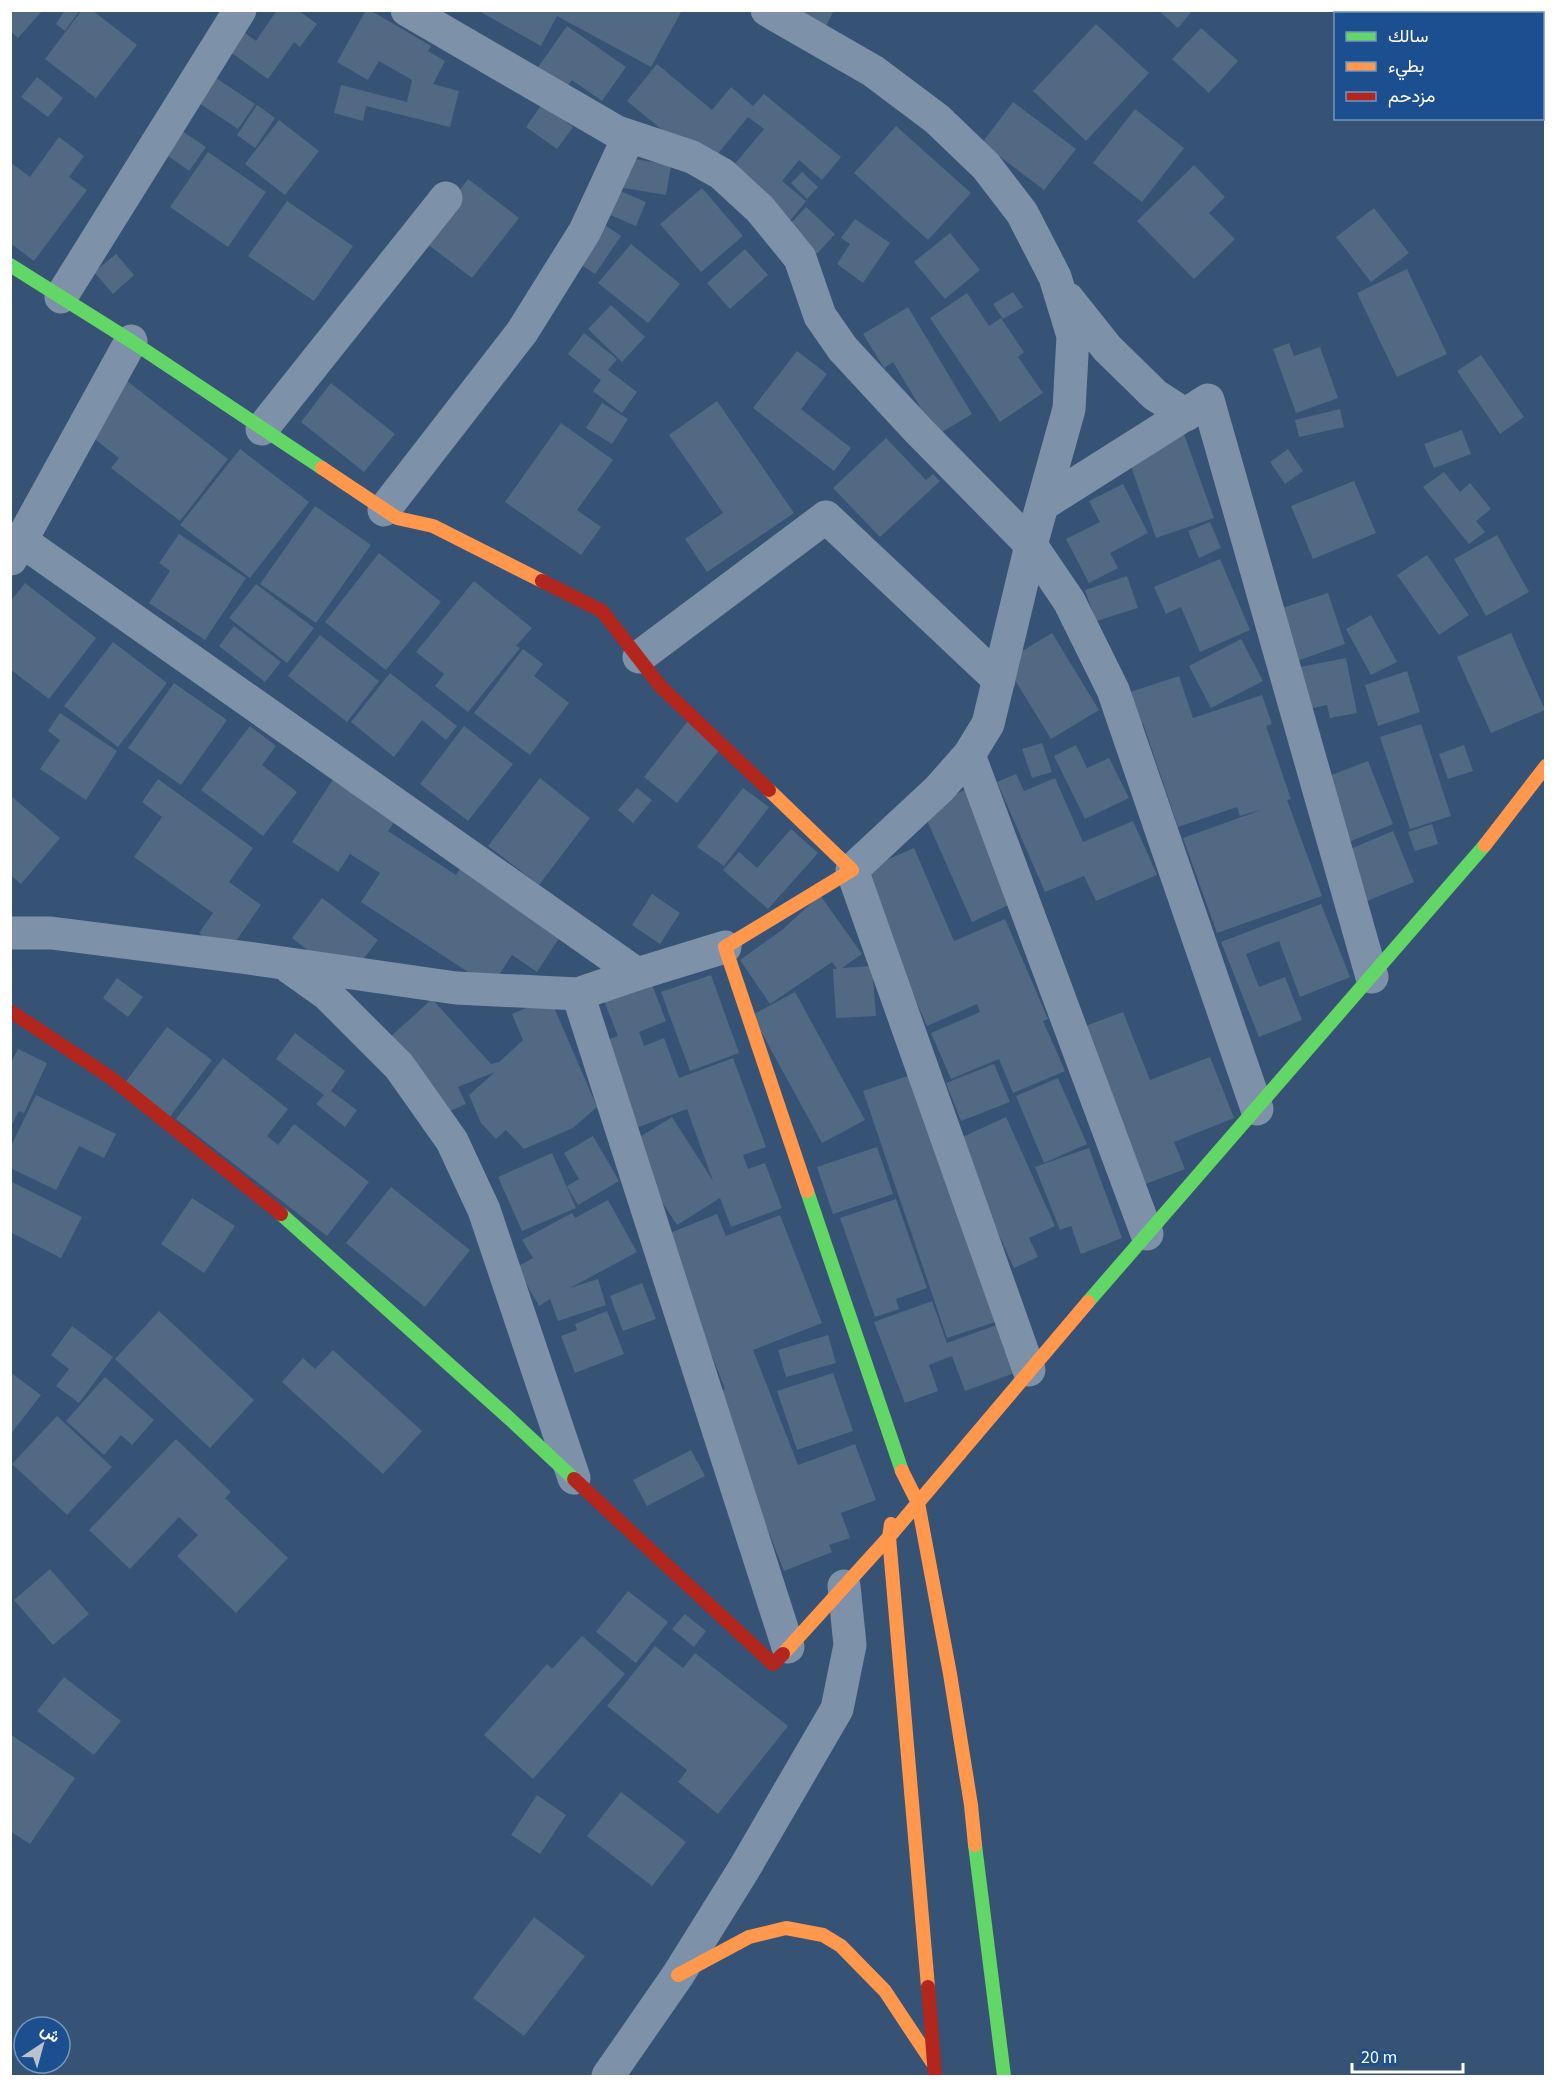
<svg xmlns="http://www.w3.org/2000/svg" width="1556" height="2087" font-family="'Source Sans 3',Vazirmatn,sans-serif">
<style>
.building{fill:#526984}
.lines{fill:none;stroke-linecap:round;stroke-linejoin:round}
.street{stroke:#7d92a8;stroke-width:33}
.fast{stroke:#63d668;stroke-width:14}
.slow{stroke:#ff974d;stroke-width:14}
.jam{stroke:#b3261e;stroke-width:14}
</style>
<rect width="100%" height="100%" fill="#365274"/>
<path class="building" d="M10,10H43L18,38L10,31Z
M65,10H80L65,31L56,24Z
M82,10H92L137,45L96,98L45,59Z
M277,10H298L317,24L300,47L294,42L268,79L222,46L237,27L256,41Z
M366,10H370L431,46L428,51L445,61L433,84L459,91L450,127L366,106L363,121L334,113L341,85L407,102L412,80L379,61L368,80L337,62Z
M477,10H678L681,12L651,67L557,16L541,46Z
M796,10H834L826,26Z
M1158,10H1193L1178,28Z
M1096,24L1149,73L1086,141L1033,91Z
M567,26L626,67L602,101L572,80L564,90L536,70Z
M1201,28L1238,61L1209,93L1172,59Z
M657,64L712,110L731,87L753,106L764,94L841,157L822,180L799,160L782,181L806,201L790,221L729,171L764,129L748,117L707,167L627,101Z
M213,76L255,104L238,129L196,101Z
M37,77L63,98L48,117L21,97Z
M1013,102L1076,149L1044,190L982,143Z
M542,104L573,127L557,149L526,127Z
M257,105L275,118L255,148L237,135Z
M1135,109L1184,148L1142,202L1093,163Z
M279,120L319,151L285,195L245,164Z
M896,126L971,193L928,240L854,173Z
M176,127L206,147L189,171L160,150Z
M59,137L84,156L69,177L87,190L34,261L10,243V162L30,177Z
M208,152L266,192L228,247L170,207Z
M611,155L671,165L666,195L606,185Z
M1194,165L1225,197L1209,213L1235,239L1194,279L1137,221Z
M802,172L818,187L807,199L791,183Z
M468,179L519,218L472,278L422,240Z
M599,182L646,202L636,226L589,206Z
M702,188L743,236L701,272L660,224Z
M287,201L353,246L314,301L248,256Z
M806,207L835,234L817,254L788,226Z
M1374,208L1409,253L1371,282L1336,237Z
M586,212L621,236L595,274L560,251Z
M855,219L890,243L863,283L837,264L850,244L841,238Z
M950,233L980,270L945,299L914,262Z
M631,244L680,284L648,323L598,283Z
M745,249L768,275L730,309L707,283Z
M116,254L134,275L113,294L94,272Z
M1407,269L1447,354L1397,377L1357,293Z
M1013,292L1023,307L1003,319L993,304Z
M967,293L989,326L1001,318L1024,352L1018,357L1043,393L1000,422L930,318Z
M611,305L645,337L622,362L588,329Z
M908,307L972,414L937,435L893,362L884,368L863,334Z
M584,333L617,359L608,370L637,392L622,413L593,391L601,380L568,354Z
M1289,343L1294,356L1320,347L1338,398L1296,413L1273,349Z
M797,351L827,374L801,409L851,448L834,471L753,408Z
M1481,355L1524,417L1500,434L1457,371Z
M123,378L228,459L180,521L111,468L119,458L83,430Z
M331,383L395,434L364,472L301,422Z
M717,401L794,513L707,572L685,539L723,513L669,435Z
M602,403L628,419L612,444L586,428Z
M1340,409L1344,427L1299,437L1295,420Z
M561,423L613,460L577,510L601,527L581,555L505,502Z
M1181,426L1214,518L1156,538L1124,446Z
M1462,430L1471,454L1434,468L1424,444Z
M886,438L926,480L933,474L940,481L880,537L833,488Z
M240,449L309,502L250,578L180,525Z
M1288,449L1303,471L1285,484L1270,462Z
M1444,472L1460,492L1470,483L1491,509L1476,521L1485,532L1469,544L1423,487Z
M1354,481L1376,533L1313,559L1291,506Z
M1123,484L1148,533L1110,553L1118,568L1089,583L1066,539L1100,522L1089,501Z
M315,506L371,545L316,623L260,584Z
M1210,522L1221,548L1199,558L1188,531Z
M179,534L246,578L205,640L149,603L170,571L159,563Z
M1497,535L1529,592L1486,616L1454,559Z
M379,553L441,602L386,670L325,622Z
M1427,555L1469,615L1439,635L1397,575Z
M1220,559L1250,630L1200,652L1181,607L1166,614L1154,587Z
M1127,576L1138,608L1096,621L1085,590Z
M474,581L532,628L516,646L520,648L468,712L435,686L444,674L416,652Z
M25,583L96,638L49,699L10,669V602Z
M256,584L314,628L287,663L229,618Z
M1328,593L1345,644L1297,661L1279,609Z
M1371,615L1397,662L1371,675L1346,629Z
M234,626L281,662L265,682L219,646Z
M1052,633L1099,710L1051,739L1004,662Z
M1511,633L1545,710L1491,733L1457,657Z
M320,635L379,681L347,722L288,676Z
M1241,639L1263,681L1211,708L1189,666Z
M113,642L167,683L118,747L64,706Z
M523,649L543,664L534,676L569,703L530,755L474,713Z
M1346,658L1357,713L1330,718L1327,705L1304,710L1295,668Z
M1407,671L1420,712L1378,726L1365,685Z
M390,673L457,726L446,740L422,720L394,757L351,722Z
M1179,676L1193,718L1262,695L1272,724L1266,726L1291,799L1287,800L1322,896L1217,933L1183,838L1264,809L1240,816L1237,807L1178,827L1143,723L1138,724L1127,693Z
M174,683L227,720L181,785L128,748Z
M60,713L117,751L86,800L40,769L60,740L48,731Z
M691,717L724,744L677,803L644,777Z
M1421,724L1451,816L1410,829L1380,737Z
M250,726L276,746L262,765L297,792L263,836L201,790Z
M464,726L513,764L468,821L420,784Z
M1042,743L1052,772L1032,778L1022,749Z
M1076,745L1087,768L1109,758L1129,798L1085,819L1054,756Z
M1464,745L1473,771L1448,779L1439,754Z
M1368,761L1393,824L1346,843L1321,779Z
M1016,774L1024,791L1055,778L1083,842L1133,821L1157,875L1096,901L1084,876L1045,892L997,782Z
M334,778L396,819L388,831L456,875L462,866L563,932L537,972L512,955L491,987L361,902L380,873L350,854L338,872L292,842Z
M540,778L590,818L539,885L488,846Z
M158,779L253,848L229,882L261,905L227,954L199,933L213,913L134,857L162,817L142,802Z
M637,788L652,800L633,823L618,810Z
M743,788L769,807L724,866L697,847Z
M965,790L1015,902L972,922L922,809Z
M10,795L60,838L21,884L10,875Z
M1432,824L1438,844L1415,851L1408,832Z
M791,829L818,853L768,909L723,870L739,852L757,868Z
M1393,831L1414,882L1362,903L1341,853Z
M914,848L954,941L1005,919L1048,1019L1043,1021L1065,1071L1013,1093L999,1059L951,1079L931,1033L980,1012L977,1004L927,1026L859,872Z
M652,894L680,913L660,944L632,925Z
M820,895L862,954L842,968L872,966L876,1016L836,1018L833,969H837L832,962L770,1004L740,960L782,930Z
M322,898L378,940L347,980L292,938Z
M1321,904L1350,977L1300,997L1279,941L1246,954L1259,987L1285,977L1302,1020L1259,1037L1221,942Z
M711,975L739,1053L690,1071L661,992Z
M117,978L143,997L128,1017L103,998Z
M651,982L666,1021L639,1032L644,1046L664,1038L679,1078L733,1058L766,1147L743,1155L748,1169L765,1163L782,1208L731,1227L720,1198L677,1225L625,1146L672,1117L713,1181L687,1109L636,1128L604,1041L618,1036L604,1001Z
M795,992L865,1120L822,1143L752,1015Z
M432,999L491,1064L499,1062L523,1040L512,1014L547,999L553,1005L597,1107L573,1128L524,1149L506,1130L496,1139L481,1123L469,1095L495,1072L458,1087L466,1104L443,1114L390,1037Z
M1123,1012L1150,1080L1210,1057L1234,1118L1174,1142L1185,1169L1143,1185L1080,1028Z
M167,1027L212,1060L169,1118L124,1084Z
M295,1033L345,1071L331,1091L357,1110L345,1127L316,1104L324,1095L276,1059Z
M18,1049L47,1063L24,1113L19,1111L10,1128V1065Z
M223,1058L288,1109L267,1136L278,1145L294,1124L369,1182L327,1236L176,1119Z
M994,1064L1010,1102L961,1121L946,1083Z
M920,1072L1004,1319L947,1338L863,1091Z
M1058,1078L1087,1144L1044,1163L1016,1096Z
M36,1095L116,1134L104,1158L79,1146L56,1190L10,1168V1148Z
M1006,1117L1055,1226L1029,1238L1038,1257L1014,1268L956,1140Z
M593,1136L619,1181L578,1205L567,1186L579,1179L564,1153Z
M877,1147L893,1194L833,1214L817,1167Z
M1089,1148L1122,1238L1081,1254L1071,1226L1060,1230L1035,1167Z
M552,1153L576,1208L522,1231L498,1177Z
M10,1181L82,1217L61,1258L10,1232Z
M391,1187L470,1250L425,1307L346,1243Z
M192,1198L235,1226L204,1273L161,1244Z
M896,1199L927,1288L896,1299L899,1309L875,1317L840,1218Z
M608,1200L637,1252L570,1288L598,1279L606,1305L558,1321L550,1299L539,1306L517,1267L533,1258L522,1240L572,1213L575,1218Z
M717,1214L726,1236L780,1215L822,1323L753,1350L798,1465L855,1444L876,1500L841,1513L850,1538L829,1545L832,1552L784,1571L714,1393L725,1389L665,1235Z
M642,1283L656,1319L623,1331L610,1296Z
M932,1301L947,1343L1002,1323L1020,1371L965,1391L952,1356L929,1365L938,1391L905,1403L874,1322Z
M159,1311L254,1400L210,1448L115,1359Z
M607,1311L624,1354L575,1373L561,1336L577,1330L575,1324Z
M72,1326L113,1357L79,1403L56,1386L69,1369L51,1355Z
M828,1335L836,1363L786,1377L778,1350Z
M333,1350L422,1431L383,1474L282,1382L303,1358L315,1369Z
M10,1372L41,1395L10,1435Z
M833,1373L853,1431L797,1450L777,1391Z
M105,1377L154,1420L132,1445L121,1435L104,1455L66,1421Z
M57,1416L112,1467L67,1515L12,1464Z
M176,1439L231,1492L225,1498L288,1558L236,1613L177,1556L198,1535L179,1517L130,1569L89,1530Z
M691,1450L705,1476L647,1506L633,1480Z
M50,1569L89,1614L53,1645L14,1600Z
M628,1591L668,1622L636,1663L596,1632Z
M685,1614L706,1631L694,1647L672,1629Z
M582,1636L625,1674L533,1779L484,1735L547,1664L552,1669Z
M655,1646L683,1668L695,1653L788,1726L718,1814L678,1782L687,1770L607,1706Z
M64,1677L121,1721L94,1755L37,1711Z
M10,1734L75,1778L30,1844L10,1831Z
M621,1792L686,1842L652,1886L587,1836Z
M537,1795L566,1815L540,1854L511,1835Z
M534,1917L585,1956L524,2036L473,1998Z"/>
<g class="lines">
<path class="street" d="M407,10L617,132L692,157L722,174L760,209L800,258L820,316L843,349L918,430L1031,545L1069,601L1113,690L1257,1109
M767,10L873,71L937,119L986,166L1022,213L1055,277L1073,336L1069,409L1031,545L988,724L969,755L939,789L852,870L1029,1370
M61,297L240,10
M1068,299L1107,348L1155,395L1186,415
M262,429L446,198
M1042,505L1208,400L1372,977
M384,510L522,332L585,231L629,136
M23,542L637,974
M11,559L131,341
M639,657L826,517L999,680
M969,755L1147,1234
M10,933H51L248,958L456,988L578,994L637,974L725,947
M289,967L327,994L399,1066L452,1141L484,1210L574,1478
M578,994L788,1647
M608,2076L678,1975L744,1869L837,1709L850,1645L844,1586"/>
<path class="fast" d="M10,265L131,341L322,468
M807,1191L902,1471
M281,1214L510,1419L574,1479
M1088,1302L1485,845
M975,1845L1004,2076"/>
<path class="slow" d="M322,468L397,518L433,526L542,581
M769,790L852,870L725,947L807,1191
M1485,845L1546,766
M902,1471L918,1503L950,1674L971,1805L975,1845
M891,1524L889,1537L928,1987
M783,1654L889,1537L1088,1302
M678,1975L749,1937L786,1928L823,1935L841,1946L885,1991L932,2062"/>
<path class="jam" d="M542,581L602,611L661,687L769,790
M10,1011L110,1077L281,1214
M574,1479L773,1664L783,1654
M928,1987L935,2076"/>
</g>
<rect width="1556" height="2087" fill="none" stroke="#ffffff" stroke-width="24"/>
<rect x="1334" y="12" width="210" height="108" fill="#1b4f8f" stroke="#7695bc" stroke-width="1.5"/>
<rect x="1346" y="32" width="30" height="9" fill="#63d668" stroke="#7695bc" stroke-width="1.5"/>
<text x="1388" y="42" font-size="18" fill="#ffffff">سالك</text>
<rect x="1346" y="62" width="30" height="9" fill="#ff974d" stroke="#7695bc" stroke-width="1.5"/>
<text x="1388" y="72" font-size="18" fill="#ffffff">بطيء</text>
<rect x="1346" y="92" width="30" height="9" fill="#b3261e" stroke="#7695bc" stroke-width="1.5"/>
<text x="1388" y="102" font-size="18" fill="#ffffff">مزدحم</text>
<g transform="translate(42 2045) rotate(36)"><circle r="28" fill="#1b4f8f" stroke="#7695bc" stroke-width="1.5"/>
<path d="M0-4.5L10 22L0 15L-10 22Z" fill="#b9c2ce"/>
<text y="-9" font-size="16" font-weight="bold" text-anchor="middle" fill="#ffffff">ش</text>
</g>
<path d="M1352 2063v9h111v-9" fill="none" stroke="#ffffff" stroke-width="3"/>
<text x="1361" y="2063" font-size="18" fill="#ffffff" stroke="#1b4f8f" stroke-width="4.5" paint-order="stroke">20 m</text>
</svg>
